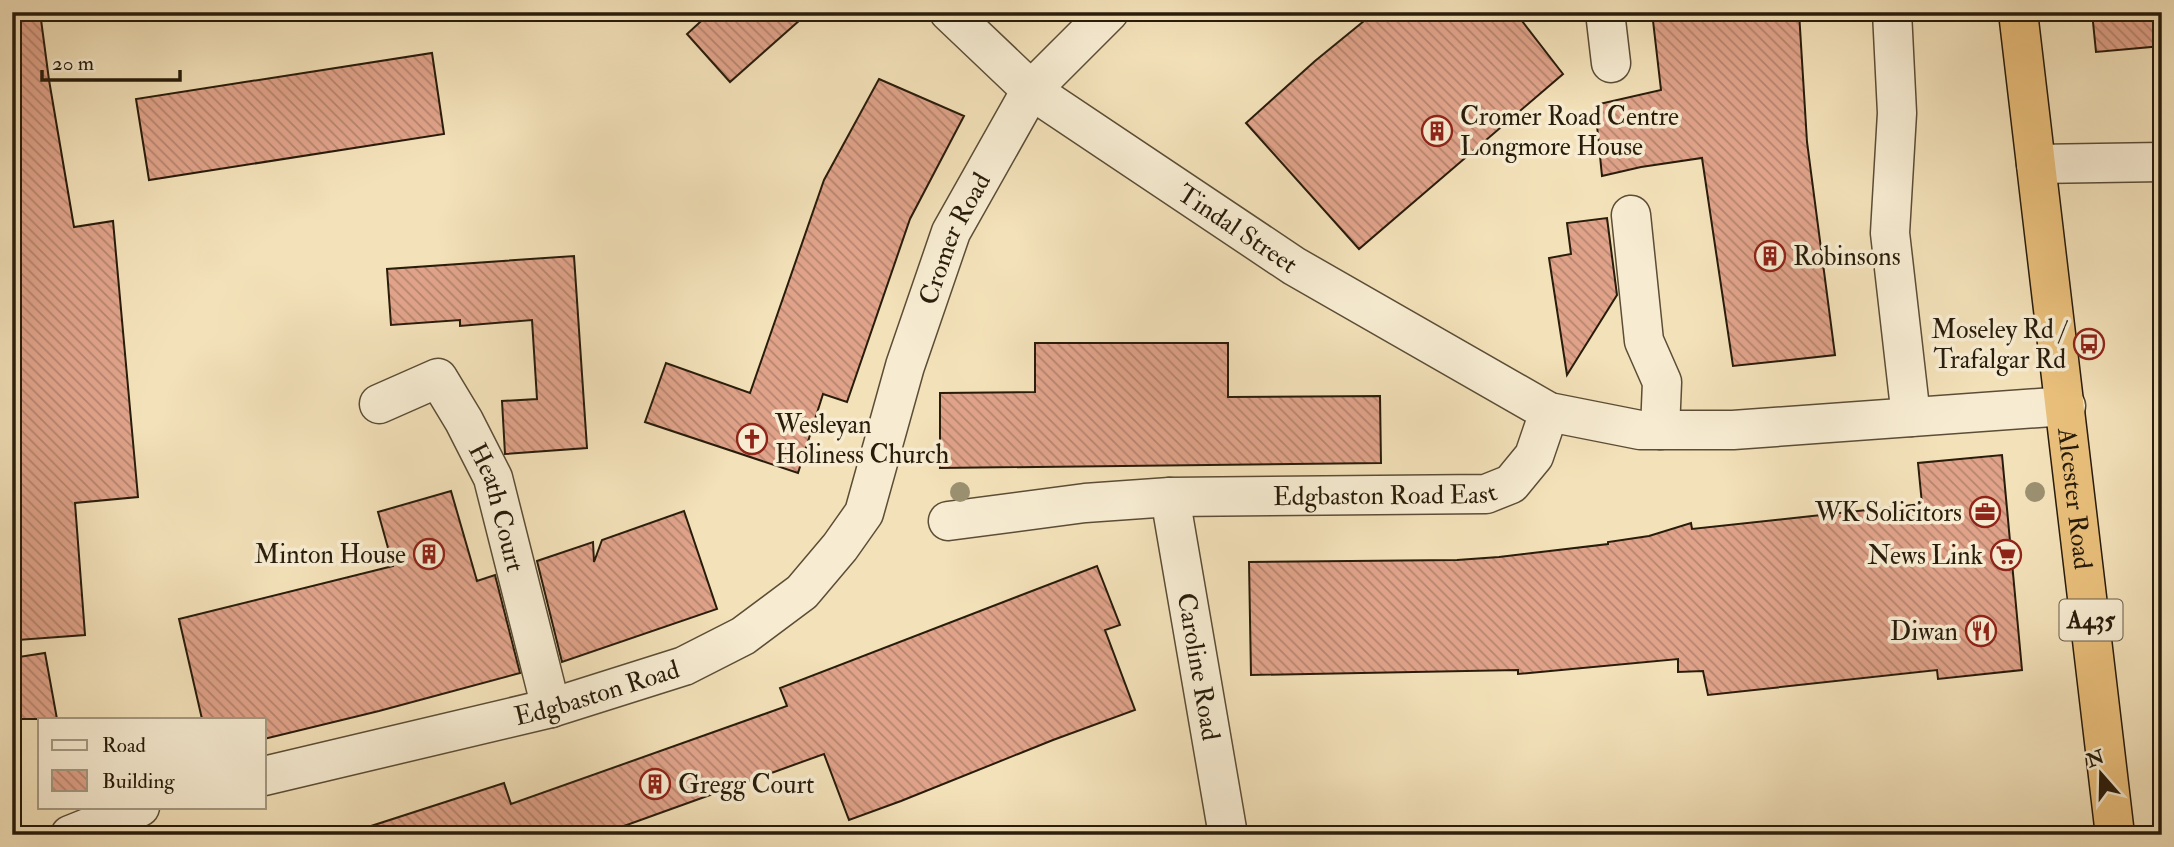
<svg xmlns="http://www.w3.org/2000/svg" width="2174" height="847" font-family="'IM FELL Double Pica',serif">
<style>
.building{fill:url(#building-back-hatch);stroke:#281c0b;stroke-width:2}
.lines{fill:none;stroke-linecap:round;stroke-linejoin:round}
.minor-casing{stroke:#5b4d36;stroke-width:41}
.highway-casing{stroke:#281c0b;stroke-width:41}
.minor{stroke:#f7ecd2;stroke-width:38}
.highway{stroke:#eac07c;stroke-width:38}
.tree{fill:#9b9070}
.labels{text-anchor:middle;stroke-width:7;stroke-linejoin:round;paint-order:stroke}
.shield{fill:#f7ecd2;stroke:#665a47;stroke-width:2}
.shield-label{font-size:24px;font-weight:bold;fill:#281c0b}
.poi-label{font-size:26px;fill:#281c0b;stroke:#f7ecd2;text-anchor:end}
.street-label{font-size:26px;fill:#281c0b;stroke:#f7ecd2}
</style>
<defs>
<pattern id="building-back-hatch" width="6" height="6" patternUnits="userSpaceOnUse" patternTransform="scale(1.75)"><rect width="6" height="6" fill="#e0a38a"/><path d="M-1 5l2 2M0 0l6 6M5-1l2 2" fill="none" stroke="#b6846f"/></pattern>
</defs>
<rect width="100%" height="100%" fill="#f3e1b9"/>
<filter id="stains"><feTurbulence type="fractalNoise" baseFrequency=".00286" numOctaves="4"/><feColorMatrix values="0 0 0 0 .2 0 0 0 0 .09 0 0 0 0 .02 0 0 0 .5 -.17"/></filter>
<radialGradient id="worn" r=".72"><stop offset=".6" stop-color="#630" stop-opacity="0"/><stop offset="1" stop-color="#630" stop-opacity=".3"/></radialGradient>
<path class="building" d="M12,12H40L49,80L74,227L113,221L138,497L75,503L85,635L18,640L12,566V543H18L12,473Z
M711,12H809L730,82L687,34Z
M1375,12H1515L1563,74L1359,249L1246,123L1315,61Z
M1652,12H1799L1807,142L1835,355L1733,366L1702,158L1641,167L1602,176L1595,105L1661,90Z
M2092,12H2162V46L2096,52Z
M432,53L444,134L149,180L136,99Z
M879,79L964,116L910,219L847,402L823,394L798,473L645,422L666,363L750,393L824,180Z
M1607,218L1617,295L1567,375L1549,258L1571,254L1567,223Z
M574,256L587,448L505,454L502,401L537,399L532,320L460,326V320L391,325L387,269Z
M1035,343H1228V397L1380,396L1381,463L940,468V393L1035,392Z
M2002,455L2022,670L1938,679L1937,670L1708,695L1703,671L1678,672V659L1518,674V670L1251,675L1249,562L1457,560L1499,557L1608,544V542L1649,536L1691,523L1692,529L1922,504L1918,463Z
M451,491L477,581L495,575L520,673L379,711L264,739V719H202L179,619L393,566L378,512Z
M684,511L717,609L562,662L537,561L593,542L594,562L602,540Z
M1097,566L1120,625L1105,630L1135,710L1053,740L901,801L849,820L824,754L599,835H370L368,827L504,783L511,804L787,706L780,688Z
M45,653L57,719H15L12,658Z"/>
<g class="lines">
<g class="minor-casing">
<g id="minor">
<path id="s1" d="M949,12L1031,90L1294,266L1549,412L1640,430H1733L2066,406"/>
<path d="M1605,12L1611,63"/>
<path d="M1892,12L1897,113L1890,233L1911,417"/>
<path d="M2036,164L2162,162"/>
<path d="M1631,215L1644,341L1662,382L1660,430"/>
<path id="s2" d="M379,404L438,378L464,421L493,478L551,708"/>
<path id="s3" d="M1170,497L1228,835"/>
<path id="s4" d="M948,521L1085,503L1170,497L1486,494L1511,484L1534,456L1549,412"/>
<path id="s5" d="M264,776L551,708L684,666L743,636L802,592L840,547L864,513L905,366L951,232L1031,90L1109,12"/>
<path d="M70,835L140,807"/>
</g>
</g>
<g class="highway-casing">
<g id="highway">
<path id="s6" d="M2018,12L2115,835"/>
</g>
</g>
<use href="#minor" class="minor"/>
<use href="#highway" class="highway"/>
</g>
<g class="tree">
<circle cx="960" cy="492" r="10"/>
<circle cx="2035" cy="492" r="10"/>
</g>
<defs>
<g id="building-ring" transform="scale(1.575)"><circle r="9.5" fill="#f7ecd2" stroke="#8f2418" stroke-width="1.5"/><path d="M-4-6H4V6H1V3H-1V6H-4ZM-2.5-4.3h1.7v1.8h-1.7ZM.8-4.3h1.7v1.8H.8ZM-2.5-1h1.7V.8h-1.7ZM.8-1h1.7V.8H.8Z" fill="#8f2418"/></g>
<g id="bus-ring" transform="scale(1.575)"><circle r="9.5" fill="#f7ecd2" stroke="#8f2418" stroke-width="1.5"/><path d="M-5-6H5V4H4V6H2V4H-2V6H-4V4H-5ZM-3.5-4V0h7V-4ZM-3.5 1.2v1.5H-2V1.2ZM2 1.2v1.5H3.5V1.2Z" fill="#8f2418"/></g>
<g id="church-ring" transform="scale(1.575)"><circle r="9.5" fill="#f7ecd2" stroke="#8f2418" stroke-width="1.5"/><path d="M-1.2-6h2.4v3.5h3.3v2.4h-3.3V6h-2.4V-.1h-3.3v-2.4h3.3Z" fill="#8f2418"/></g>
<g id="office-ring" transform="scale(1.575)"><circle r="9.5" fill="#f7ecd2" stroke="#8f2418" stroke-width="1.5"/><path d="M-6-3h4V-5.5h4V-3h4V5H-6ZM-1-4.5V-3h2v-1.5ZM-6 0V1H6V0Z" fill="#8f2418"/></g>
<g id="supermarket-ring" transform="scale(1.575)"><circle r="9.5" fill="#f7ecd2" stroke="#8f2418" stroke-width="1.5"/><path d="M-6-5.5h2.5l.6 2H6L4.5 2H-2.5L-4.4-4H-6ZM-1.5 3.2a1.3 1.3 0 1 0 .1 0ZM3 3.2a1.3 1.3 0 1 0 .1 0Z" fill="#8f2418"/></g>
<g id="restaurant-ring" transform="scale(1.575)"><circle r="9.5" fill="#f7ecd2" stroke="#8f2418" stroke-width="1.5"/><path d="M-5-6h1v4h1v-4h1v4h1v-4h1v5L-1.5 .5V6h-2V.5L-5-1ZM5-6V6H3V1.5H1.5Q1.5-4 5-6Z" fill="#8f2418"/></g>
</defs>
<g fill-rule="evenodd">
<use href="#building-ring" x="1437" y="131"/>
<use href="#building-ring" x="1770" y="256"/>
<use href="#bus-ring" x="2089" y="344"/>
<use href="#church-ring" x="752" y="439"/>
<use href="#office-ring" x="1985" y="512"/>
<use href="#building-ring" x="429" y="554"/>
<use href="#supermarket-ring" x="2006" y="555"/>
<use href="#restaurant-ring" x="1981" y="631"/>
<use href="#building-ring" x="655" y="784"/>
</g>
<g class="labels">
<rect class="shield" x="2059.5" y="599.5" width="63" height="41" rx="5"/>
<g class="shield-label">
<text x="2091" y="628">A435</text>
</g>
<g class="poi-label">
<text x="1460" y="125" text-anchor="start">Cromer Road Centre<tspan x="1460" dy="30">Longmore House</tspan></text>
<text x="1793" y="265" text-anchor="start">Robinsons</text>
<text x="2066" y="338">Moseley Rd /<tspan x="2066" dy="30">Trafalgar Rd</tspan></text>
<text x="775" y="433" text-anchor="start">Wesleyan<tspan x="775" dy="30">Holiness Church</tspan></text>
<text x="1962" y="521">WK Solicitors</text>
<text x="406" y="563">Minton House</text>
<text x="1983" y="564">News Link</text>
<text x="1958" y="640">Diwan</text>
<text x="678" y="793" text-anchor="start">Gregg Court</text>
</g>
<g class="street-label">
<text dy="9" stroke="none"><textPath href="#s1" startOffset="362">Tindal Street</textPath></text>
<text dy="9" stroke="none"><textPath href="#s5" startOffset="964">Cromer Road</textPath></text>
<text dy="9" stroke="none"><textPath href="#s4" startOffset="438">Edgbaston Road East</textPath></text>
<text dy="9" stroke="none"><textPath href="#s6" startOffset="490">Alcester Road</textPath></text>
<text dy="9" stroke="none"><textPath href="#s2" startOffset="208">Heath Court</textPath></text>
<text dy="9" stroke="none"><textPath href="#s3" startOffset="172">Caroline Road</textPath></text>
<text dy="9" stroke="none"><textPath href="#s5" startOffset="343">Edgbaston Road</textPath></text>
</g>
</g>
<rect width="2174" height="847" fill="none" stroke="#f3e1b9" stroke-width="42"/>
<rect x="14" y="14" width="2146" height="819" fill="none" stroke="#281c0b" stroke-width="3.5"/>
<rect x="21" y="21" width="2132" height="805" fill="none" stroke="#281c0b" stroke-width="2"/>
<rect x="38" y="718" width="228" height="91" fill="#f7ecd2" stroke="#a49982" stroke-width="2"/>
<rect x="52" y="740" width="35" height="10" fill="#f7ecd2" stroke="#a49982" stroke-width="2"/>
<text x="102" y="752" font-size="21" fill="#281c0b">Road</text>
<rect x="52" y="770" width="35" height="21" fill="url(#building-back-hatch)" stroke="#a49982" stroke-width="2"/>
<text x="102" y="788" font-size="21" fill="#281c0b">Building</text>
<g transform="translate(2101 774) rotate(340)" stroke="#f7ecd2" stroke-width="5" paint-order="stroke">
<path d="M0-5L12 26L0 18L-12 26Z" fill="#281c0b"/>
<text y="-10" font-size="19" font-weight="bold" text-anchor="middle" fill="#281c0b">N</text>
</g>
<path d="M42 70v10h138v-10" fill="none" stroke="#281c0b" stroke-width="3.5"/>
<text x="52" y="70" font-size="21" fill="#281c0b" stroke="#f7ecd2" stroke-width="5" paint-order="stroke">20 m</text>
<rect width="100%" height="100%" filter="url(#stains)"/>
<rect width="100%" height="100%" fill="url(#worn)"/>
</svg>
